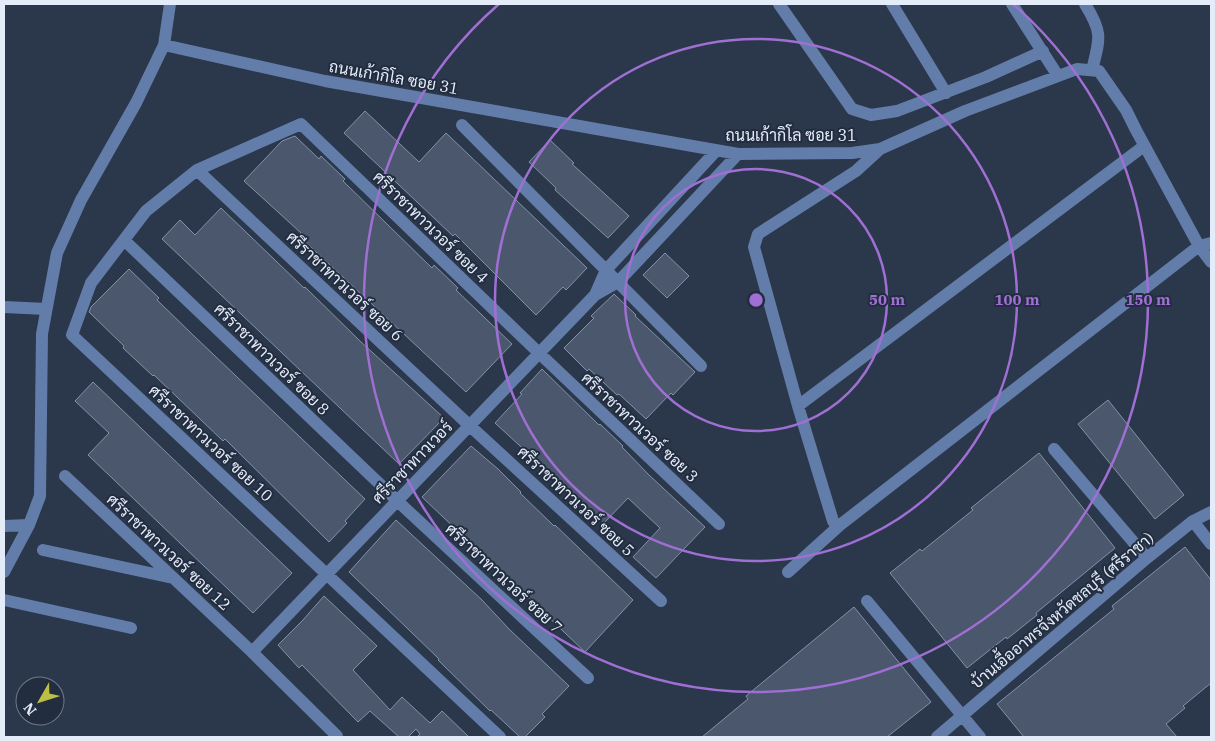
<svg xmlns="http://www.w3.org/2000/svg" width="1215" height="741" font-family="'IBM Plex Serif',Sarabun,serif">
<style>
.building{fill:#4a576c;stroke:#8492a9}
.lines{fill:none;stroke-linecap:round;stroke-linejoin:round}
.minor{stroke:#637daa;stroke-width:12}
.ring{fill:none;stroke:#a06fd3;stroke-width:2.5}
.labels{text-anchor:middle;stroke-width:4;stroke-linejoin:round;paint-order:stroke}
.street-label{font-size:16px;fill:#e5ecf9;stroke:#222d40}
.centre{fill:#a06fd3;stroke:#222d40;stroke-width:2.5}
.ring-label{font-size:15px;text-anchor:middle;font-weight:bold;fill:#a06fd3;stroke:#222d40;stroke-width:4;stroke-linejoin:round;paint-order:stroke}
</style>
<rect width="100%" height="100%" fill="#2b374b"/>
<path class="building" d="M365,111L419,162L446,133L587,268L566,290L563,287L536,315L455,234L453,236L344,133Z
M295,136L319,159L321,156L345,179L343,181L432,268L434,265L458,288L456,290L512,344L466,392L299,236L301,233L244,181L282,141Z
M550,140L574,163L572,164L629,216L608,238L555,190L556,188L529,162Z
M221,208L304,288L305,287L361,342L444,418L399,464L162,239L180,220L195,235Z
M665,253L689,276L667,298L643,275Z
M129,269L159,298L157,300L193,335L365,499L345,521L347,523L329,542L225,439L223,441L154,375L153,376L123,348L124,346L89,312L91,307Z
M614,294L636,315L635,316L695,372L673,395L671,393L646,419L619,394L617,395L589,369L587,371L564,348L594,318L591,316Z
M542,369L599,425L600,424L623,446L622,447L649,475L705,527L656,578L633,557L660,528L628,498L604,523L495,423L522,394L520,393Z
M93,382L292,573L253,613L88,455L109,433L75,401Z
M1108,400L1184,495L1155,519L1078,424Z
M471,446L498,469L521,492L520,493L554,526L555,525L633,600L585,652L422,497Z
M1039,453L1115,548L1036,613L1037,615L1007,639L1006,637L967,668L890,573L920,549L922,551L973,510L971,508Z
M396,520L482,600L509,629L569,686L542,714L545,717L525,737H520L491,710L490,711L438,660L439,659L349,572Z
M1185,547L1211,580V683L1183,706L1185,708L1166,724L1177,737H1024L997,704L1114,609L1112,606Z
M324,596L377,646L353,670L390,710L402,697L430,723L442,711L469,737H417L420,734L416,729L408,737H399L370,711L358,722L302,665L299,668L278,645L303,620Z
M854,607L931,702L887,737H702L748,699L746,696Z"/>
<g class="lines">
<path class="minor" d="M779,4L852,109L871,115L897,111L986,77L1043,51
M892,4L946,93
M1012,4L1058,76
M1085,4C1103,33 1100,38 1092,70
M164,45L325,81L738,154L852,153L880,149L965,111L1077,69L1099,71L1126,110L1136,130L1199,246L1211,262
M462,125L701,366
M197,170L470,426L661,601
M124,240L407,510L588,678
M595,295L606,270L716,151
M4,307L46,309
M798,406L1144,146
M1054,449L1147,558
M65,476L252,652L337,736
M1193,521L1211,544
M840,525L835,524L833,521L798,406L754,247L758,234L856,171L880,149
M4,526L29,525
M43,550L173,578
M4,572L29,525L40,496L42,334L57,253L81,200L136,103L164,45L170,4
M788,572L840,525L1199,246L1211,243
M4,600L131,628
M867,601L980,737
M252,652L595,295L618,282L738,154
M500,737L72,335L91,283L146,211L197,170L301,124L539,353L719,524
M937,737L1147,558L1193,521L1211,512"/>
</g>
<g class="ring">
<circle cx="756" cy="300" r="131"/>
<circle cx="756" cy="300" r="261"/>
<path d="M1013 4A392 392 0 1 1 499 4"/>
</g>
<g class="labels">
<g class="street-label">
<text transform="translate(394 77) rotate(10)" y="6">ถนนเก้ากิโล ซอย 31</text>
<text x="791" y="141">ถนนเก้ากิโล ซอย 31</text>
<text transform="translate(431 227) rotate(44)" y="6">ศรีราชาทาวเวอร์ ซอย 4</text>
<text transform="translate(345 286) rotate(43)" y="6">ศรีราชาทาวเวอร์ ซอย 6</text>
<text transform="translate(272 359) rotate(44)" y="6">ศรีราชาทาวเวอร์ ซอย 8</text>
<text transform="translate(640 427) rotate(43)" y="6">ศรีราชาทาวเวอร์ ซอย 3</text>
<text transform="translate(211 443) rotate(43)" y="6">ศรีราชาทาวเวอร์ ซอย 10</text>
<text transform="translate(412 462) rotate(-46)" y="6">ศรีราชาทาวเวอร์</text>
<text transform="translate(576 501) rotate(43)" y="6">ศรีราชาทาวเวอร์ ซอย 5</text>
<text transform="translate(169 552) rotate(43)" y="6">ศรีราชาทาวเวอร์ ซอย 12</text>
<text transform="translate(504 578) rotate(43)" y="6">ศรีราชาทาวเวอร์ ซอย 7</text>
<text transform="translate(1062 610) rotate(-40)" y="6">บ้านเอื้ออาทรจังหวัดชลบุรี (ศรีราชา)</text>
</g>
</g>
<circle cx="756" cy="300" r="8" class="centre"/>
<g class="ring-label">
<text x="887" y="305">50 m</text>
<text x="1017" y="305">100 m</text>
<text x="1148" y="305">150 m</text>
</g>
<rect width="1215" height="741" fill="none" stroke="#e5ecf9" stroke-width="10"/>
<g transform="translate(40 701) rotate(231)"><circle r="24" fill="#222d40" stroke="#70798a"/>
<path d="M0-4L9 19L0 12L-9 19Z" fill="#bcbf44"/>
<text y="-8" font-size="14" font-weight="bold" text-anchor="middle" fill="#e5ecf9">N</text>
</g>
</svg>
